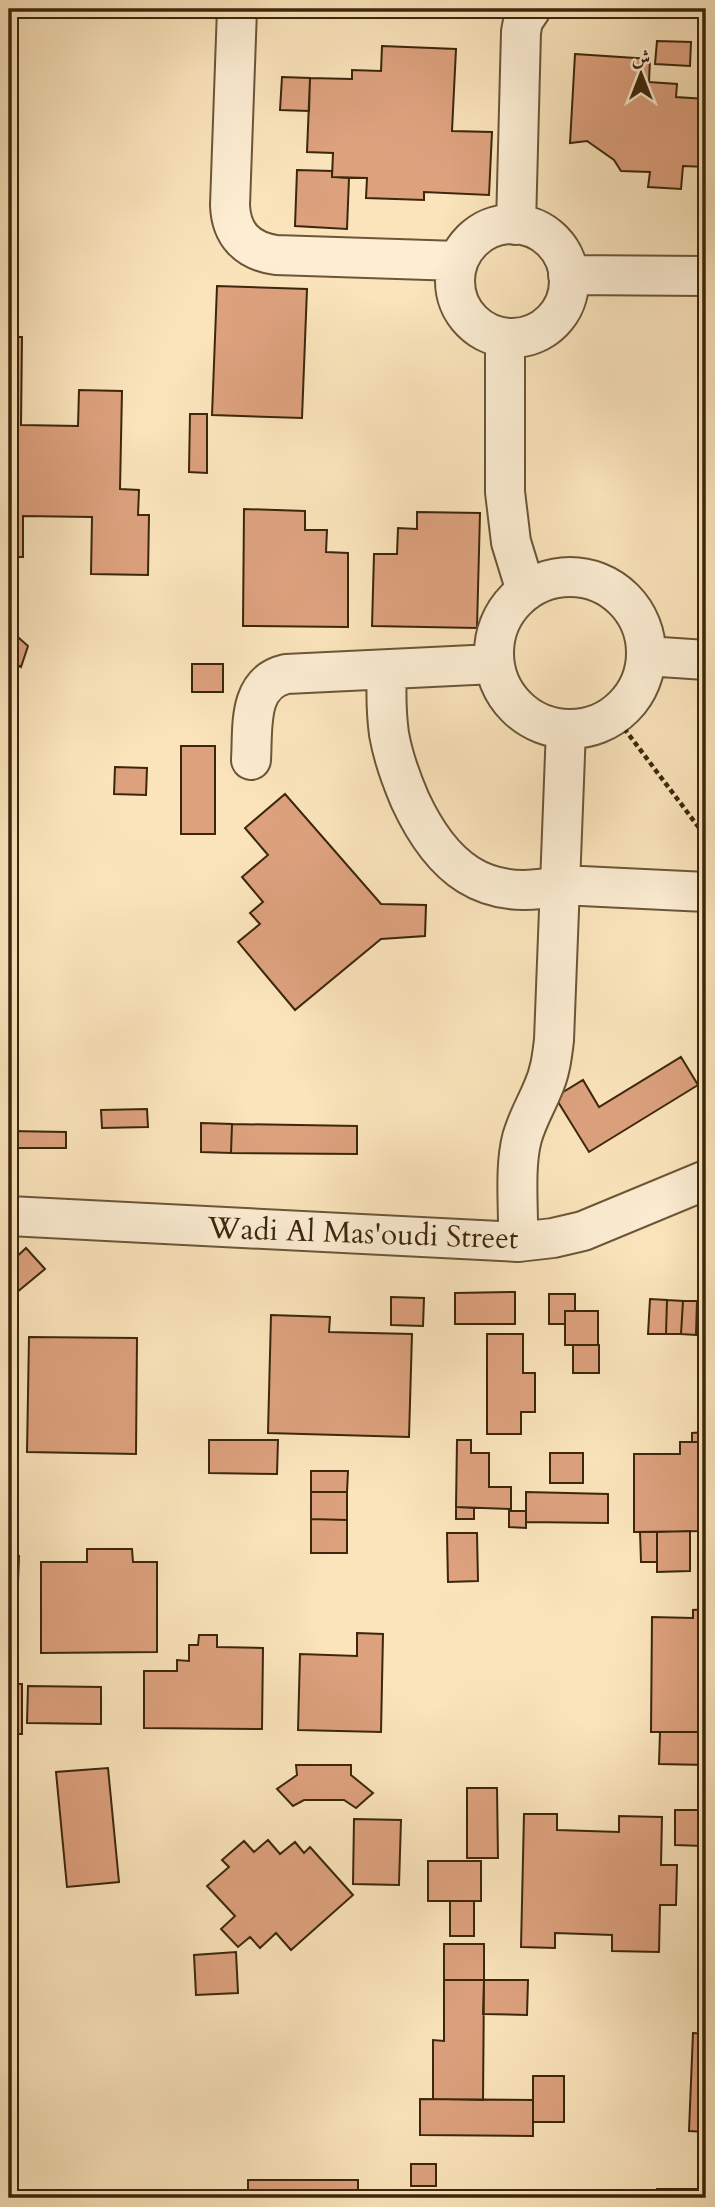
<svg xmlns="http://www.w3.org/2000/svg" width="715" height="2207" font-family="Cardo,Amiri,serif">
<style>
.building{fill:#dda17e;stroke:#3b270b;stroke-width:2}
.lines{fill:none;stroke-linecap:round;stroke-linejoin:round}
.minor-casing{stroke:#6b5637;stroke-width:42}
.path{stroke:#3b270b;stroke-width:4.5;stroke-dasharray:5 3.5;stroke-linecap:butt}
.minor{stroke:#fcedd3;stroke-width:38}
.labels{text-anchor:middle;stroke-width:5;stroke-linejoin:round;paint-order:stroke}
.street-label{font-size:30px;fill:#3b270b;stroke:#fcedd3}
</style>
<rect width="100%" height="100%" fill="#fbe4bc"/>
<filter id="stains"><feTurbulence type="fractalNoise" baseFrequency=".00286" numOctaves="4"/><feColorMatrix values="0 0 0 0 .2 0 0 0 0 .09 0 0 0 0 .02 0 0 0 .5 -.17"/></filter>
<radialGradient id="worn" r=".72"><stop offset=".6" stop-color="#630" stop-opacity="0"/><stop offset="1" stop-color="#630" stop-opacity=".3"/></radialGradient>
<path class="building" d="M657,41L691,42L690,66L655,64Z
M382,46L456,49L452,131L492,132L489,195L424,192V200L366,198L367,178L332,177L333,153L307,152L310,78L352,79V70L381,71Z
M575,54L650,59L649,82L677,84L676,97L706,99V167L683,166L681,189L648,187L650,172L621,171L614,160L587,141L570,143Z
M282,77L310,78L309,111L280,110Z
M297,170L332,171V177L349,178L347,229L295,226Z
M217,286L307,289L302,418L212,415Z
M9,337H22L21,425L78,426L79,390L122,391L120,489L139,490L138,515H149L148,575L91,574L92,517L23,516V557H9Z
M190,414H207V473L189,472Z
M244,509L305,511V530H327L326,552L348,553V627L243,626Z
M417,512L480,513L477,628L372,626L374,554H397L398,528L417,529Z
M9,629L28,646L21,667L9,661Z
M192,664H223V692H192Z
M181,746H215V834H181Z
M115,767L147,768L146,795L114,794Z
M285,794L381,904L426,905L425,936L381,939L295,1010L238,942L260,924L250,913L263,902L242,877L268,855L245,828Z
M681,1057L698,1085L589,1152L555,1097L583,1080L599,1107Z
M147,1109L148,1127L102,1128L101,1110Z
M201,1123L232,1124L231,1153L201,1152Z
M232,1124L357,1126V1154L231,1153Z
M9,1131L66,1132V1148H9Z
M26,1248L45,1269L10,1298L9,1296V1264Z
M515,1292V1324H455V1293Z
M549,1294H575V1311H565V1324H549Z
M391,1297L424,1298L423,1326L391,1325Z
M650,1299L667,1300L666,1334H648Z
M667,1300L683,1301L681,1334H666Z
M683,1301H697L696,1335L681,1334Z
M697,1301H706V1335H696Z
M565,1311H598V1345H565Z
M271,1315L330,1317L329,1332L412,1334L409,1437L268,1433Z
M487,1334H523V1373H535V1412H521V1434H487Z
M29,1337L137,1338L136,1454L27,1452Z
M573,1345H599V1373H573Z
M706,1432V1442H692V1433Z
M209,1440H278L277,1474L209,1473Z
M457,1440H471V1453H489V1487H511V1509L456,1507Z
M680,1442H706V1531L634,1532V1454H680Z
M550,1453H583V1483H550Z
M311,1471H348L347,1492H311Z
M311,1492H347V1520L311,1519Z
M526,1492L608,1494V1523L526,1522Z
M456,1507L474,1508V1519H456Z
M509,1511H526V1528L509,1527Z
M311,1519L347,1520V1553H311Z
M690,1531V1571L657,1572V1532Z
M640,1532H657V1562H641Z
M447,1533H477L478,1581L448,1582Z
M87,1549H132L133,1562H157V1652L41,1653V1562H87Z
M9,1556H19L15,1660L9,1659Z
M706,1609V1732H651L652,1617L693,1618V1610Z
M357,1633L383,1634L381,1732L298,1730L300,1654L357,1656Z
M199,1635H217V1647L263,1648L262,1729L144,1728V1671H177V1660L189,1661V1645H198Z
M9,1684H22V1734H9Z
M28,1686L101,1687V1724L27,1723Z
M660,1732H706V1765L659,1764Z
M296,1765H351V1775L373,1793L356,1808L344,1800H304L293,1806L277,1789L297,1775Z
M108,1768L119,1882L67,1887L56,1772Z
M9,1778H12L11,1817H9Z
M467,1788H497L498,1858H467Z
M675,1810H703V1846L675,1845Z
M703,1810H706V1846H703Z
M524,1814H557V1830L619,1832V1816L662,1817L661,1865H677L676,1905H660L659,1952L612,1951V1935L555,1933V1948L521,1947Z
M9,1817H11L10,1853H9Z
M354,1819L401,1820L399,1885L353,1884Z
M268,1840L280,1854L295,1842L304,1853L310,1847L353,1895L291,1950L276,1933L260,1948L250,1937L238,1947L221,1929L235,1916L207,1886L229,1867L222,1860L244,1841L254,1852Z
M428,1861H481V1901H428Z
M450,1901H474V1936H450Z
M444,1944H484V1980H444Z
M236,1952L238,1993L196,1995L194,1955Z
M444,1980H484L483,2100L433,2099V2040L444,2041Z
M484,1980H528L527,2015L483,2014Z
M693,2033L706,2034V2132L689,2131Z
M533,2076H564V2122H533Z
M420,2099L533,2100V2136L420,2135Z
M411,2164H436V2186H411Z
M248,2180H358V2198H248Z
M657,2189H706V2198H657Z
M485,2190L486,2198H426V2191Z
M371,2193L405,2194L404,2198H371Z"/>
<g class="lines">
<g class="minor-casing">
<path id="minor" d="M237,9L230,205C231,234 247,251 276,255L458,261
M455 281a57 57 0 1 1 114 0a57 57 0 1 1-114 0Z
M516,225L521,32L523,21L531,9
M568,275L706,276
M505,338V492L511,542L526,591
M494 653a76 76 0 1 1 152 0a76 76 0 1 1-152 0Z
M646,656L706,660
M387,670C386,691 386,712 389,734C393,757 401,779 410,800C441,867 484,904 561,885L706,892
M251,760C253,728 247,683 286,674L494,664
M9,1216L518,1242L553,1238L583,1231L706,1180
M518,1242C519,1211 514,1168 522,1138C527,1120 536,1105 543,1088C550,1073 552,1057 554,1040L566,729"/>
</g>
<path class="path" d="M614,715L706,837"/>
<use href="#minor" class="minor"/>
</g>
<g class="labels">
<g class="street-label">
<text transform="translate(363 1233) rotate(2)" y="10">Wadi Al Mas'oudi Street</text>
</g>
</g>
<rect width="715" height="2207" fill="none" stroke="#fbe4bc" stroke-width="35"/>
<rect x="10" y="10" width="694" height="2186" fill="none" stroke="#3b270b" stroke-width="3.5"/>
<rect x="18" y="18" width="680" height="2172" fill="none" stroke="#3b270b" stroke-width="2"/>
<g transform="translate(641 74)" stroke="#fcedd3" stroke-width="5" paint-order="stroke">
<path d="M0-5L12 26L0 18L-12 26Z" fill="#3b270b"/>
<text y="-10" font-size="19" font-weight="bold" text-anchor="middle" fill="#3b270b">ش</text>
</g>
<rect width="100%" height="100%" filter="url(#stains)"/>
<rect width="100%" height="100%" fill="url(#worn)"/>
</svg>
